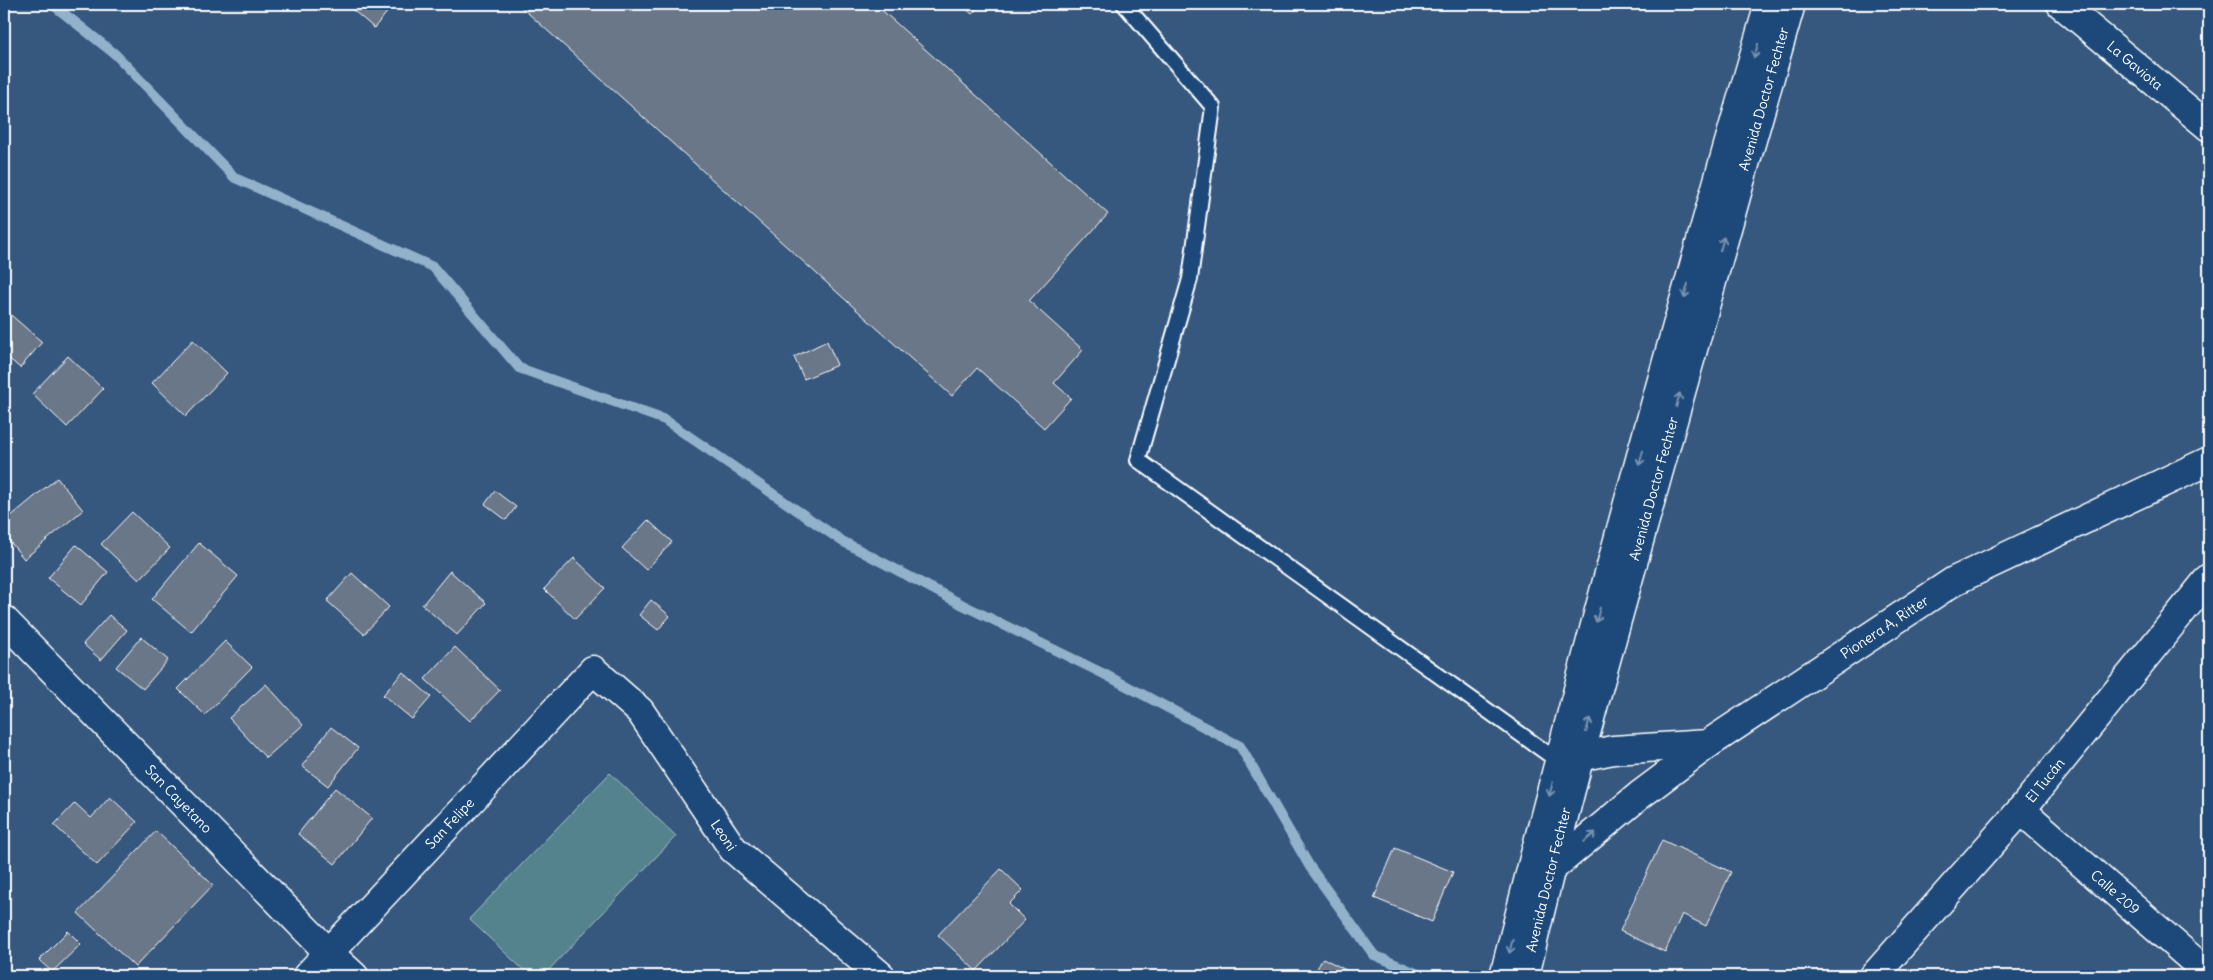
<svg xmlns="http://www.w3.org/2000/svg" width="2213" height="980" font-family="Delius,sans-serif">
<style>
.green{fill:#54838d;stroke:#aac1c6}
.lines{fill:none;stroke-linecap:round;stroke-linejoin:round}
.stream{stroke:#92b1ca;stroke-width:10}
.building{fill:#6b7789;stroke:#fff}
.service-casing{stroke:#fff;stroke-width:18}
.minor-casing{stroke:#fff;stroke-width:31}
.secondary-casing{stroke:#fff;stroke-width:31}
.service{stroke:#1f4a7a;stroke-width:14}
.minor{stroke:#1f4a7a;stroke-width:28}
.secondary{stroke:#1f4a7a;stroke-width:28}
.oneway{stroke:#7992af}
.labels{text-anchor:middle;stroke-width:5;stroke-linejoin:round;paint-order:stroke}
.street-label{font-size:14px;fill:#fff;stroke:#1f4a7a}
</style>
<rect width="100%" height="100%" fill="#36587e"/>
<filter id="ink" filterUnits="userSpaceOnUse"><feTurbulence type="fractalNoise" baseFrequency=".02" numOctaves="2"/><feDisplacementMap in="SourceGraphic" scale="10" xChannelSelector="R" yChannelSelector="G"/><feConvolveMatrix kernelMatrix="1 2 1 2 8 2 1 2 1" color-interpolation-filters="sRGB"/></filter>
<g filter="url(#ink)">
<path class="green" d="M610,773L676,836L543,976H530L469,919Z"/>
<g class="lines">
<path class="stream" d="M52,4L115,54L235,178L433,267L519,368L665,420L842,541L963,605L1104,674L1240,746L1310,867L1374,955L1423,976"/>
</g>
<path class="building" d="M346,4H394L374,28Z
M518,4H875L1108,214L1029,301L1083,350L1054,383L1071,398L1044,428L977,368L952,396Z
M961,4H982L972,14Z
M4,309L42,342L20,368L4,354Z
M193,340L227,373L186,416L152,383Z
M827,341L837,365L804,379L794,357Z
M68,356L103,389L67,427L32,394Z
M57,478L83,510L24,559L4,534V522Z
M495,491L516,507L506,520L485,504Z
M132,512L170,548L139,580L101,544Z
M648,520L672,542L646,570L622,548Z
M199,543L238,576L191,632L152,599Z
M76,545L108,572L81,605L48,578Z
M574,558L605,588L575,619L544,589Z
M450,571L486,603L457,635L422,605Z
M352,573L389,607L364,634L327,601Z
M651,600L670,616L658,630L639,615Z
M109,615L127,630L101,660L83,644Z
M141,637L168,660L143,689L116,667Z
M225,641L252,667L205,715L178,689Z
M455,647L500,690L470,721L425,679Z
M403,672L431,697L412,719L383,695Z
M266,684L303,725L266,758L229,718Z
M331,727L358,748L328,786L302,766Z
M335,788L372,818L335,864L298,834Z
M110,797L137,822L97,865L54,825L75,803L91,818Z
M156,831L213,885L135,967L78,913Z
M1662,840L1731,872L1706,926L1682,914L1665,952L1620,931Z
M1395,848L1453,872L1432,922L1374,898Z
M1001,869L1023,890L1009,904L1025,920L976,971L938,935Z
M68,931L81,944L52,972L39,960Z
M1323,958L1357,976H1313Z"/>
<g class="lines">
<g class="service-casing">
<path id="service" d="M1124,4L1213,107L1190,279L1138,460L1558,761"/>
</g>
<g class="minor-casing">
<g id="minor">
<path id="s1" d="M2061,4L2209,127"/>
<path id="s2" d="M4,620L329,953L354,976"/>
<path id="s3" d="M1559,761L1613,750L1708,744L1954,581L2209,461"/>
<path id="s4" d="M2021,810L2209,974"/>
<path d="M1540,878L1640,795L1708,744"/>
<path id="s5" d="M307,976L593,670L640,711L733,849L881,976"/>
<path id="s6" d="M1874,976L2021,810L2209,578"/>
</g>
</g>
<g class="secondary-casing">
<g id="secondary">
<path d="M1504,976C1586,650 1675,326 1769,4"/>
<path id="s7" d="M1525,976C1558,831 1598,688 1638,545C1688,364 1739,184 1791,4"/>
</g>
</g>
<use href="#service" class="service"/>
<use href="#minor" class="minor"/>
<use href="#secondary" class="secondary"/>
</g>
<defs><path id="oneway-shaft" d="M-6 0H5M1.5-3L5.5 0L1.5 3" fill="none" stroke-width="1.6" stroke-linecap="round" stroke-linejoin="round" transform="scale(1.25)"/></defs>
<g class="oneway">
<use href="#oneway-shaft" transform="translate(1756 51) rotate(106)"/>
<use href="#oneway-shaft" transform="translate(1722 244) rotate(-74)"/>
<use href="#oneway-shaft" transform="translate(1686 291) rotate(105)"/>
<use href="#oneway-shaft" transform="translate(1678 400) rotate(-75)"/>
<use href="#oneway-shaft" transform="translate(1641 458) rotate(105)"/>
<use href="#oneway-shaft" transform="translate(1598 615) rotate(105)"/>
<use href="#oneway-shaft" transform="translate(1588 725) rotate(-75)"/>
<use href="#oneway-shaft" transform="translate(1551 789) rotate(104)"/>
<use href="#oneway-shaft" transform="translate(1590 837) rotate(-40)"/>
<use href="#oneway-shaft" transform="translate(1511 946) rotate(104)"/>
</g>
</g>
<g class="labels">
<g class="street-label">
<text dy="5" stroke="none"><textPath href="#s1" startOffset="96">La Gaviota</textPath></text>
<text dy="5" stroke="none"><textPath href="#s7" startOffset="909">Avenida Doctor Fechter</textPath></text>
<text dy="5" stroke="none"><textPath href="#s7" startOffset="504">Avenida Doctor Fechter</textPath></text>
<text dy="5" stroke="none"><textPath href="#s3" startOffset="362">Pionera A, Ritter</textPath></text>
<text dy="5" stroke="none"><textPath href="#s6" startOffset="260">El Tucán</textPath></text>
<text dy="5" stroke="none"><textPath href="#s2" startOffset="250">San Cayetano</textPath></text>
<text dy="5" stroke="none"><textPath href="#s5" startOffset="209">San Felipe</textPath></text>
<text dy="5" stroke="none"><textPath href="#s5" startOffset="631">Leoni</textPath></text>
<text dy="5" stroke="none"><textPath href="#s7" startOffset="99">Avenida Doctor Fechter</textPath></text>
<text dy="5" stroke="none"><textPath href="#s4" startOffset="125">Calle 209</textPath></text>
</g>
</g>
<rect width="2213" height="980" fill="none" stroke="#1f4a7a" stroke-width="20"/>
<rect x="10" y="10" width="2193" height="960" fill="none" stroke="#fff" stroke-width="2" filter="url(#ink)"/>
</svg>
